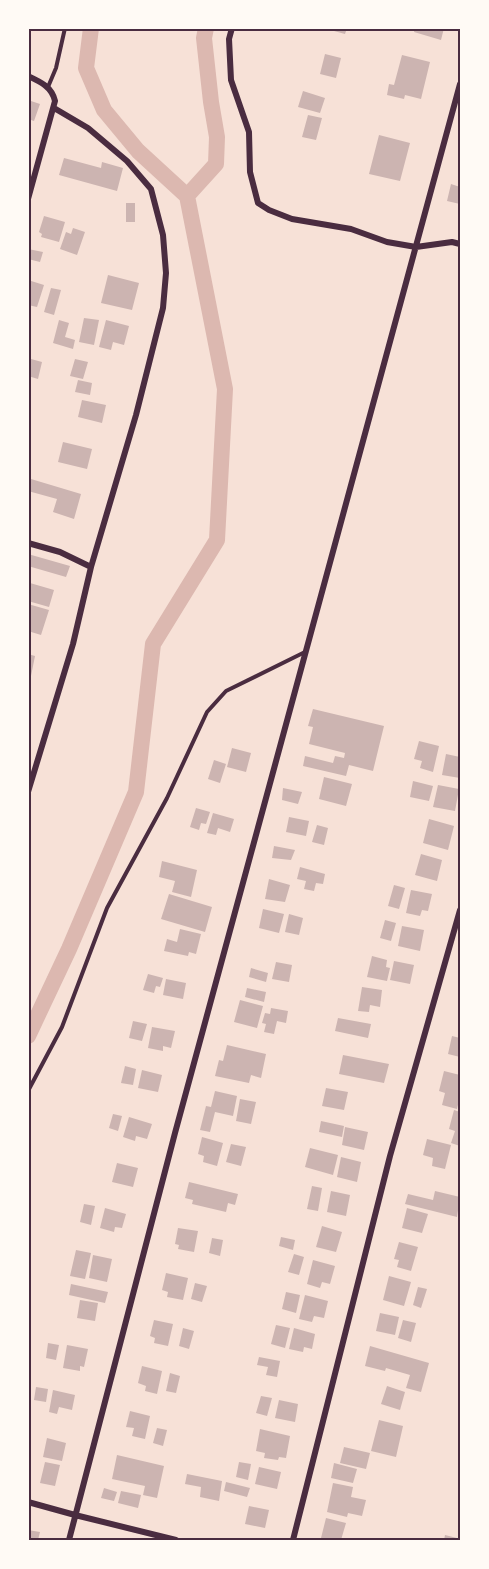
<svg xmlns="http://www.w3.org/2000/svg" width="489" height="1569" font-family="'PT Sans Narrow',sans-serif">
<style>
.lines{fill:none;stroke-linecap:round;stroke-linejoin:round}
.canal{stroke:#dcb8b0;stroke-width:16}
.building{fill:#ccb4b1}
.service{stroke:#4a2c40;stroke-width:4}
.minor{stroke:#4a2c40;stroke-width:6}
.neatline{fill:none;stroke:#4a2c40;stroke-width:2}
</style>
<rect width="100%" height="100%" fill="#f7e1d7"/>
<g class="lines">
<path class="canal" d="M187,196L216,164L217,137L211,102L204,38L206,28
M28,1036L69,949L136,792L153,644L217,540L225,389L187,196L138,151L104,110L86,68L91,28"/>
</g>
<path class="building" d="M335,28H347L345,34L334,31Z
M415,28H444L441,40L414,32Z
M325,54L341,58L336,78L320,74Z
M402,55L430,62L421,99L405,95L404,99L387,95L389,84L394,85Z
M303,91L325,98L320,113L298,107Z
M28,100L40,104L34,121L28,119Z
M308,115L322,118L316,140L302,137Z
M379,135L410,143L400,181L369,174Z
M64,158L101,168L102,162L123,168L117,191L59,175Z
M451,184L460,187V204L447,201Z
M126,203H135V222H126Z
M44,216L65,222L59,242L41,237L42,234L39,232Z
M73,228L85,232L77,255L60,249L66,232L71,234Z
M28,249L43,252L40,262L28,259Z
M108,275L139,283L132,310L101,303Z
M28,280L44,285L37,307L28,305Z
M51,288L61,290L54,315L44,312Z
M84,318L99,320L94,345L79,342Z
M59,320L69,323L65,337L75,340L73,349L53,343Z
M106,320L129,326L124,345L113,342L111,350L99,347Z
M31,359L42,362L38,379L28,376Z
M75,359L88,362L83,379L70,376Z
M78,380L92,383L90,395L75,392Z
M82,400L106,405L102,423L78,417Z
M63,442L92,449L87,469L58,462Z
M31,479L81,494L74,519L53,512L57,499L28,491Z
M28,554L70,566L66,577L28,566Z
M30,583L54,590L49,607L28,601Z
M28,604L49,610L41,635L28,631Z
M28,654L35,656L31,676L28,675Z
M313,709L384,726L373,771L349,765L346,776L303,766L305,756L333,763L335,756L344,758L345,753L309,744L313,727L308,726Z
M419,741L439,746L433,772L420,768L422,761L414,759Z
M232,748L251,753L246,772L227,767Z
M446,754L460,757V778L442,775Z
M214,760L226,764L220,783L208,779Z
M324,777L352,784L346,806L319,799Z
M413,781L433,786L429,801L410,797Z
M438,785L459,789L455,811L433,807Z
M283,788L302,792L298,804L282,800Z
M196,808L210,812L206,824L201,823L199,830L190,827Z
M213,813L234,819L230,832L218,828L216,835L207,833Z
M289,817L309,821L306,836L286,832Z
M429,819L454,826L448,850L423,843Z
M317,825L328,828L324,845L312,842Z
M274,846L295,850L291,860L272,858Z
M421,854L442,860L437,881L415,875Z
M162,861L197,870L191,897L172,892L175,881L159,877Z
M300,867L325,874L323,884L316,883L314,891L304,889L306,881L297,879Z
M269,879L290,885L285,902L265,899Z
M394,885L405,888L399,909L388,906Z
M411,890L432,894L428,911L422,910L420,916L406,913Z
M169,894L212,907L205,932L161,919Z
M263,909L284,914L279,933L259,928Z
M289,914L303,918L299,935L285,932Z
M385,920L396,923L391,941L380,938Z
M402,926L424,930L420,951L398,946Z
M180,929L201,934L196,954L189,952L188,956L164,951L167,939L177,942Z
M372,956L387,960L386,967L390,968L387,981L367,977Z
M394,961L414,965L410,984L390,980Z
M276,962L292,965L289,982L272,979Z
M251,968L268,973L266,982L249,977Z
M148,974L163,978L160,987L156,986L154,993L143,990Z
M166,979L186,983L183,999L163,995Z
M362,987L382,990L380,1007L370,1005L369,1012L358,1011Z
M247,988L266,992L264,1002L245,997Z
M240,1000L263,1006L257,1028L234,1022Z
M271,1008L288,1011L286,1023L277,1021L274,1034L264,1032L266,1024L262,1023L265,1013L270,1014Z
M338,1018L371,1024L368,1038L335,1031Z
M133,1021L147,1024L142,1041L129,1038Z
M152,1027L175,1031L171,1048L163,1046V1051L148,1048Z
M452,1036L460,1038V1057L448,1054Z
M227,1045L266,1054L261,1078L251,1075L249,1083L215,1076L219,1060L223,1061Z
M343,1055L389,1064L384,1083L339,1074Z
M125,1066L136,1069L133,1085L121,1083Z
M142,1070L162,1075L158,1092L138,1088Z
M444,1071L460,1075V1096L457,1109L442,1105L445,1093L439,1091Z
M326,1088L348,1092L344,1110L322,1106Z
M215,1091L237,1096L233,1116L215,1112L210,1132L200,1130L206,1106L211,1107Z
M240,1099L256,1102L251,1124L236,1121Z
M454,1110L460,1112V1146L451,1143L455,1131L449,1129Z
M113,1114L122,1116L118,1131L109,1128Z
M129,1117L152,1124L147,1139L136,1136L135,1141L123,1137Z
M321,1121L344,1126L342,1137L319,1132Z
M345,1127L368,1132L364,1150L342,1145Z
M202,1137L223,1143L217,1166L203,1162L204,1156L198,1154Z
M427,1139L451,1145L445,1169L432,1166L433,1158L423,1155Z
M231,1144L246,1147L241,1166L226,1162Z
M310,1148L338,1155L333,1175L305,1167Z
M341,1157L361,1162L357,1182L337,1177Z
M117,1163L138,1168L133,1187L112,1182Z
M189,1182L238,1194L235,1205L228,1203L226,1212L192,1204L193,1200L185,1198Z
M312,1186L322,1188L318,1211L307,1209Z
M331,1191L350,1195L346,1216L327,1212Z
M435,1191L460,1197L457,1217L405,1204L408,1194L433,1200Z
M84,1204L95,1206L91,1225L80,1222Z
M105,1208L126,1214L122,1228L115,1227L114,1232L100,1228Z
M407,1208L428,1214L422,1233L402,1228Z
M322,1226L342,1232L336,1252L316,1247Z
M178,1228L198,1231L194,1252L178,1249L179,1245L175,1244Z
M281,1237L295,1240L293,1250L279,1246Z
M212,1238L223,1240L220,1256L209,1253Z
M399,1242L418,1247L411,1271L397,1267L399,1260L394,1259Z
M76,1250L91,1253L85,1279L70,1276Z
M294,1254L304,1257L299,1275L288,1272Z
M93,1255L112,1259L107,1282L89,1278Z
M313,1260L335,1266L330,1284L322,1282L320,1288L307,1284Z
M166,1273L188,1278L183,1300L167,1297L168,1292L162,1290Z
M389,1276L411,1282L404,1306L383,1300Z
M195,1283L207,1286L202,1302L191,1299Z
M71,1284L108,1292L105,1303L69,1295Z
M418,1287L427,1289L421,1308L413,1305Z
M286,1292L300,1295L296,1313L282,1309Z
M305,1295L328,1301L324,1318L314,1316L312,1322L299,1319Z
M80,1300L98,1303L95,1321L77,1318Z
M380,1313L399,1317L395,1335L376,1331Z
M154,1320L173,1324L168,1346L154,1343L155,1338L150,1336Z
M403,1320L416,1323L411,1342L398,1338Z
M276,1325L290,1328L285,1348L271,1344Z
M183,1328L194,1331L189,1349L179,1346Z
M294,1328L315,1334L312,1349L304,1347L303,1352L289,1349Z
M48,1343L59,1345L56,1360L46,1358Z
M67,1345L88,1349L84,1367L80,1366V1371L63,1368Z
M370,1346L429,1363L421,1392L406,1388L410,1375L386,1368L385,1371L365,1366Z
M259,1357L280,1361L277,1377L266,1375L268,1367L257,1365Z
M142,1366L162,1371L157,1394L145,1391L146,1386L138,1383Z
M170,1373L180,1376L176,1393L166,1391Z
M387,1386L405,1392L400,1410L381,1404Z
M36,1387L48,1389L46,1402L34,1400Z
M53,1390L75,1395L72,1410L59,1407L57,1414L49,1412Z
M261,1396L272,1398L267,1416L256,1413Z
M279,1400L298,1404L295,1422L275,1418Z
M130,1411L150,1416L145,1439L132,1436L134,1428L126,1427Z
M379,1420L403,1426L396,1457L371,1451Z
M157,1428L167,1430L163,1446L153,1443Z
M260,1429L290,1436L286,1458L279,1457L278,1460L264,1458L265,1453L256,1451Z
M47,1438L66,1443L62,1461L43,1457Z
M344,1447L370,1453L366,1469L340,1463Z
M117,1455L164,1466L157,1498L143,1495L145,1486L112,1479Z
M45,1462L60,1465L55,1486L40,1483Z
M239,1462L251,1464L248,1480L236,1477Z
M334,1463L357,1469L353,1483L331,1478Z
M259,1467L281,1472L277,1489L255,1484Z
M187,1474L222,1481L219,1501L200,1497L201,1487L185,1484Z
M226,1482L250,1488L247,1497L224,1491Z
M333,1483L353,1487L351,1497L366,1500L362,1516L348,1513L347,1517L327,1512Z
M104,1488L117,1492L114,1501L101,1498Z
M121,1491L141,1495L138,1508L118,1503Z
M249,1506L269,1510L265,1528L245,1524Z
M326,1518L346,1523L341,1540H331L321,1538Z
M28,1530L40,1532L38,1540H28Z
M445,1535L457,1538L456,1540H444Z"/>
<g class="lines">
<path class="service" d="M48,87L56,68L65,28
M28,1091L62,1027L107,908L167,798L207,712L226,691L305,652"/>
<path class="minor" d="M232,28L229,39L231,80L249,132L250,172L258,203L269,210L292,219L351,229L387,242L416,247L452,242L460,244
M28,76C41,82 52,87 55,101L28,199
M28,543L60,552L91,567
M28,792L73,644L91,567L136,415L163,308L166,273L163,235L151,189L127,161L88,128L54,108
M28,1502L75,1515L176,1540
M69,1540L175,1133L460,84
M293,1540L390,1156L460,910"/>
</g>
<rect width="489" height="1569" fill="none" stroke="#fffaf5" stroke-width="60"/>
<rect x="30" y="30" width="429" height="1509" class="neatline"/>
</svg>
